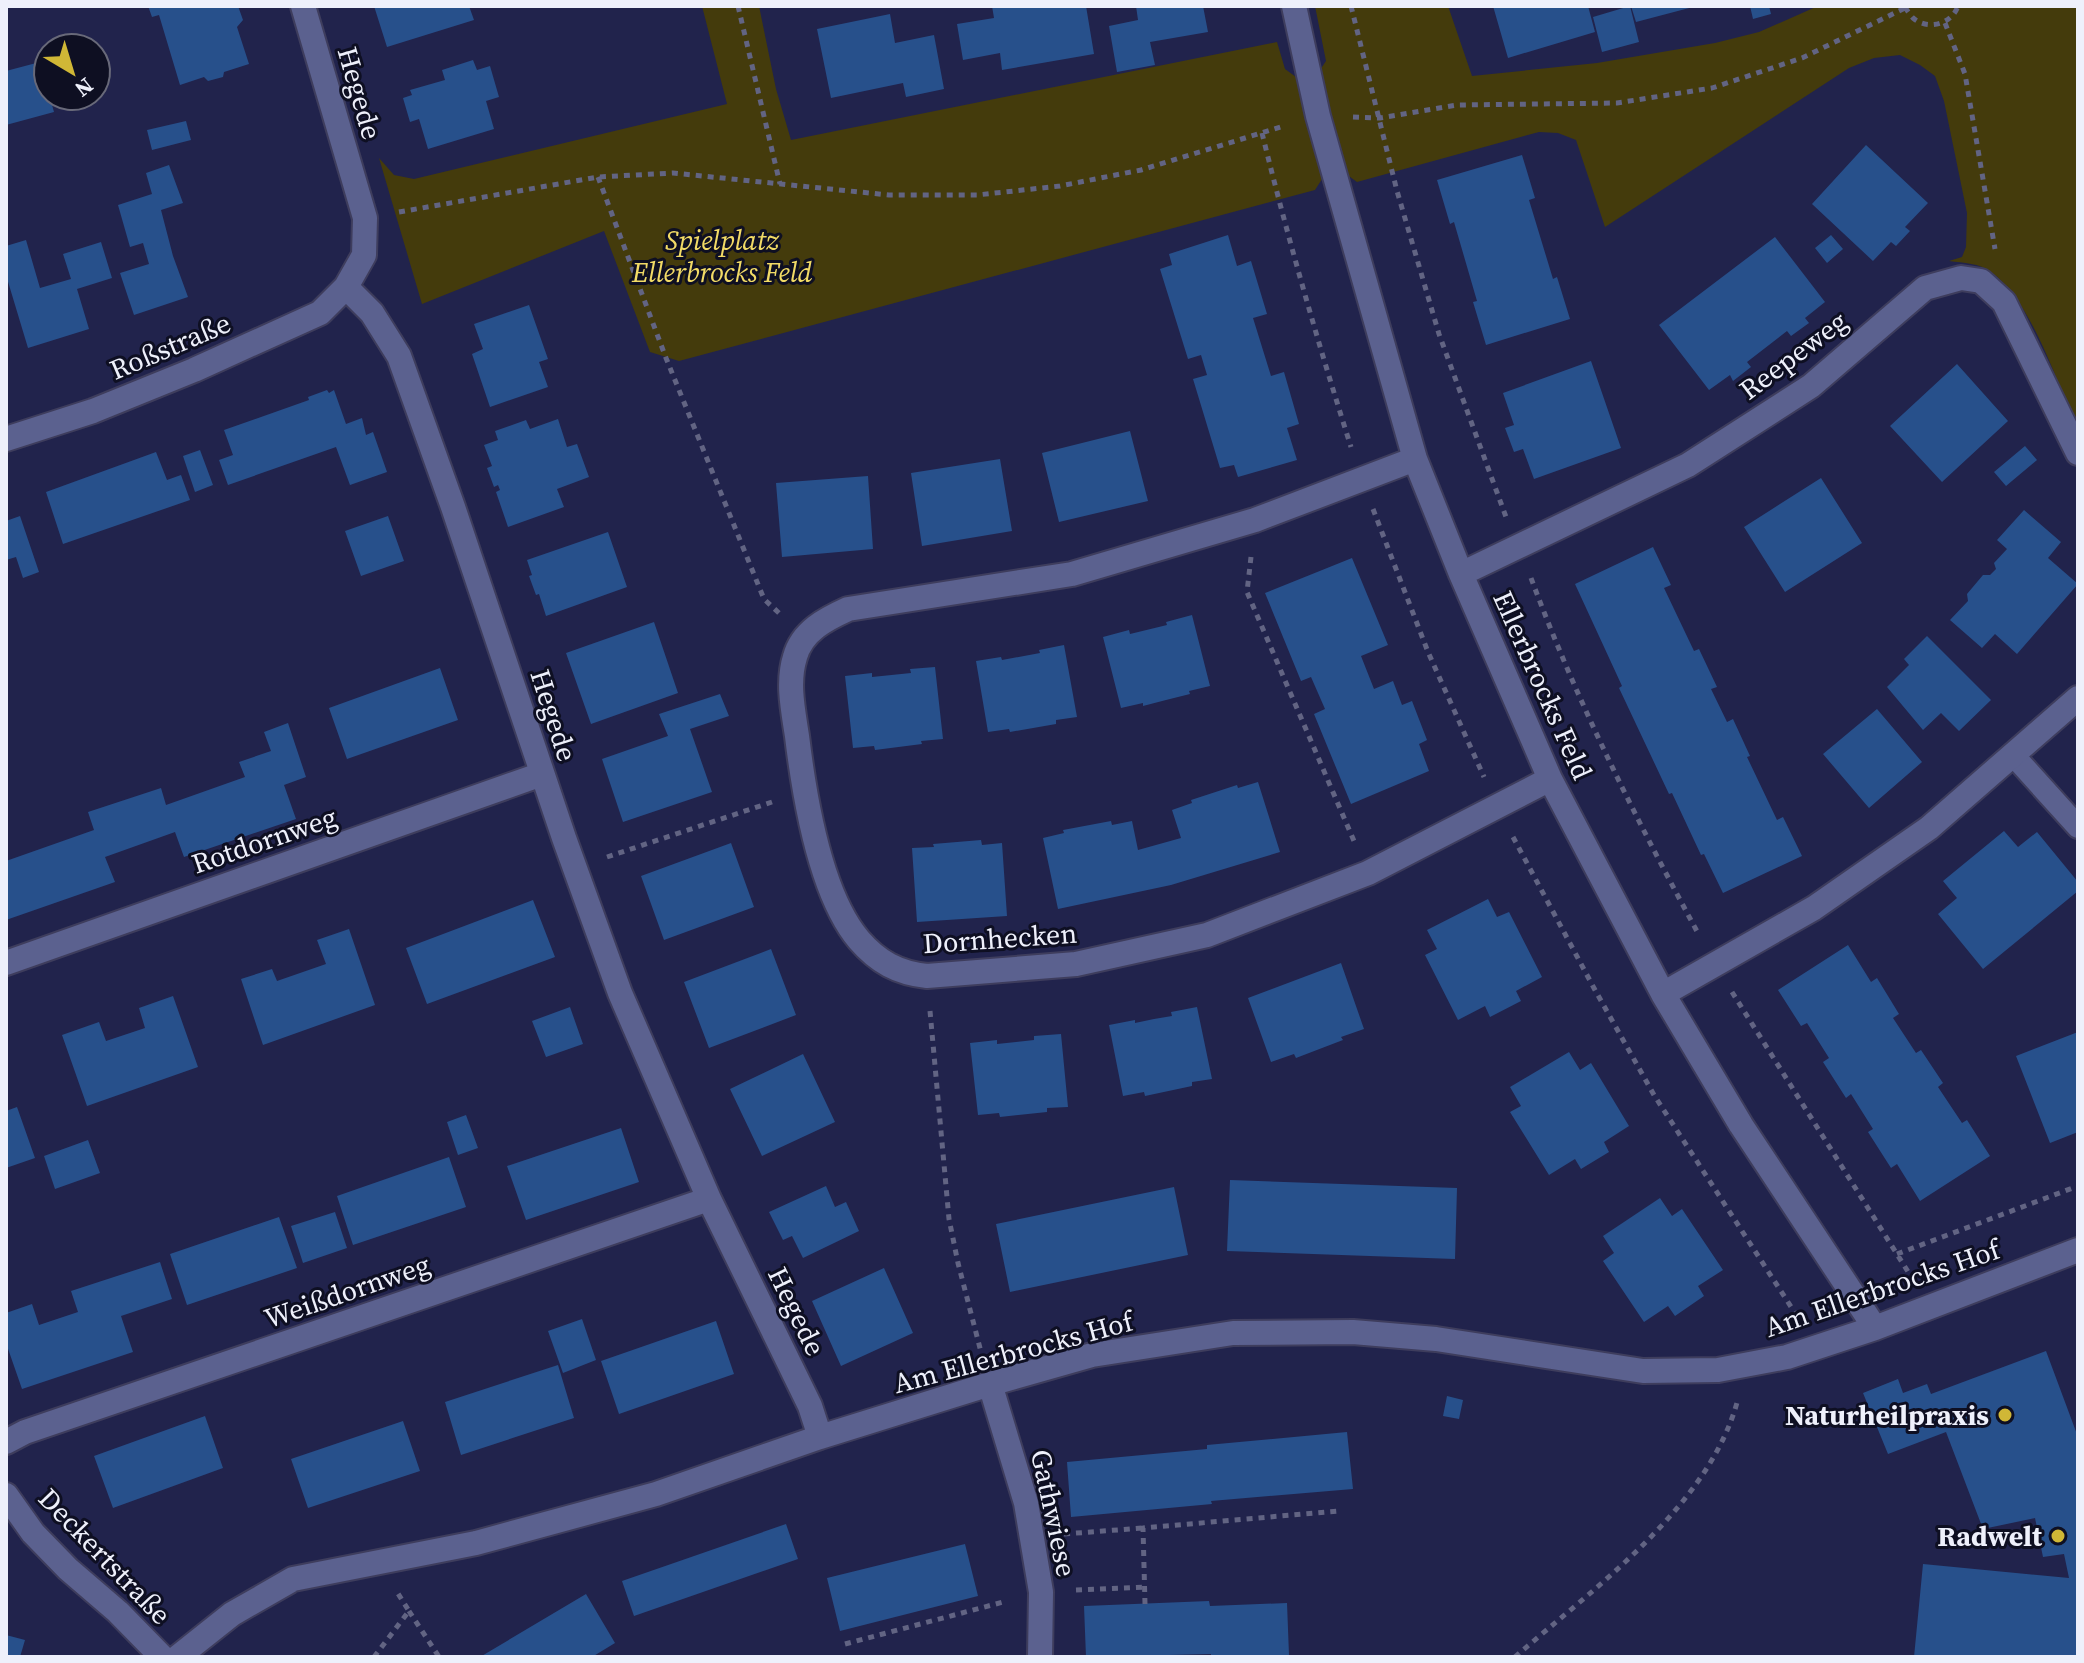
<svg xmlns="http://www.w3.org/2000/svg" width="2084" height="1663" font-family="'Source Serif 4',serif">
<style>
.green{fill:#443b0c}
.building{fill:#27508b}
.lines{fill:none;stroke-linecap:round;stroke-linejoin:round}
.service-casing{stroke:#3e3d5d;stroke-width:26}
.minor-casing{stroke:#3e3d5d;stroke-width:28}
.path{stroke:#626483;stroke-width:5;stroke-dasharray:6 6;stroke-linecap:butt}
.service{stroke:#5b618f;stroke-width:22}
.minor{stroke:#5b618f;stroke-width:24}
.poi-dot{fill:#d0b736;stroke:#0e0f22;stroke-width:3}
.labels{text-anchor:middle;stroke-width:6;stroke-linejoin:round;paint-order:stroke}
.street-label{font-size:28px;fill:#eef0fb;stroke:#0e0f22}
.park-label{font-size:28px;font-style:italic;fill:#f2db66;stroke:#0e0f22}
.poi-label{font-size:28px;font-weight:bold;fill:#eef0fb;stroke:#0e0f22;text-anchor:end}
</style>
<rect width="100%" height="100%" fill="#21234c"/>
<path class="green" d="M702,6H759L776,89L791,140L1277,42L1285,69L1296,77L1322,179L1315,190L679,361L650,352L604,231L422,304L379,158L394,175L414,179L727,104Z
M1315,6H1448L1472,76L1597,63L1715,43L1759,32L1818,6H2078V429C2056,382 2033,303 1991,272C1979,263 1964,263 1949,261L1962,257L1966,247L1967,213L1944,101L1935,76L1920,65L1900,55L1874,58L1849,68L1605,227L1576,140L1558,133L1539,132L1357,182L1346,174L1320,70L1326,61Z"/>
<path class="building" d="M148,6H238L243,20L237,27L249,64L224,72L223,77L208,81L204,77L180,85L159,15L152,17Z
M374,6H469L474,20L387,47Z
M992,6H1086L1094,54L1002,70L1000,53L963,60L957,24L994,18Z
M1136,6H1203L1208,32L1150,42L1155,65L1117,72L1109,26L1138,20Z
M1493,6H1588L1595,32L1508,58Z
M1630,6L1639,42L1602,52L1593,17Z
M1631,6H1693V7L1636,22Z
M1750,6H1769L1771,14L1753,19Z
M890,14L895,43L934,35L944,89L906,97L903,83L831,98L817,29Z
M473,60L477,70L490,66L499,97L486,101L494,129L428,149L419,119L410,122L403,98L412,95L410,90L445,80L442,70Z
M40,62L54,112L6,125V71Z
M186,121L191,140L152,150L147,130Z
M1866,145L1928,203L1905,227L1910,231L1896,246L1891,242L1873,261L1812,204Z
M1522,155L1535,198L1529,200L1553,279L1557,277L1570,319L1486,345L1473,302L1477,301L1454,222L1450,224L1437,180Z
M169,165L183,203L161,210L173,256L188,297L134,315L120,273L149,264L143,243L130,247L118,205L152,194L146,173Z
M1228,235L1237,266L1251,261L1267,314L1253,318L1271,376L1284,372L1299,424L1287,428L1297,460L1238,477L1234,465L1220,468L1193,379L1207,375L1201,355L1188,359L1160,269L1172,265L1169,254Z
M1831,235L1843,249L1827,263L1815,248Z
M1775,237L1825,302L1805,318L1809,323L1791,336L1787,331L1747,362L1751,367L1733,381L1730,375L1709,390L1659,325Z
M26,240L40,288L71,279L63,254L101,242L112,278L77,289L89,329L28,348L6,275V246Z
M529,305L548,359L539,362L548,387L490,407L472,354L483,349L474,324Z
M1591,361L1621,448L1534,479L1523,449L1514,452L1505,428L1514,425L1503,393Z
M1957,364L2008,421L1942,482L1890,426Z
M327,390L329,393L334,390L346,424L362,418L366,435L373,432L387,472L350,485L336,447L228,485L219,460L233,455L224,430L309,400L308,397Z
M558,419L567,447L577,444L589,477L557,489L564,507L508,527L496,492L500,490L498,485L494,487L487,468L492,466L484,445L498,440L495,431L526,420L530,429Z
M1130,431L1148,501L1059,522L1042,453Z
M2025,446L2037,460L2006,486L1994,472Z
M200,450L213,485L195,492L183,456Z
M156,452L167,480L181,475L190,500L63,544L46,492Z
M1000,459L1012,531L922,546L911,473Z
M868,476L873,549L782,557L776,483Z
M1821,478L1862,543L1785,592L1744,527Z
M2024,510L2061,542L2048,558L2078,584L2017,654L1995,634L1982,648L1950,620L1968,601L1967,594L1983,575H1990L1996,569L1994,563L2007,549L1997,540Z
M20,516L39,572L23,578L16,557L6,560V521Z
M388,516L404,561L361,576L345,531Z
M608,532L627,587L546,616L539,594L536,595L529,576L532,575L527,560Z
M1653,547L1671,585L1664,588L1694,651L1699,649L1717,687L1711,689L1727,722L1733,719L1750,756L1747,757L1777,820L1783,817L1802,856L1723,893L1704,854L1701,855L1672,793L1669,794L1619,688L1622,686L1575,584Z
M1352,558L1388,645L1361,656L1374,689L1393,681L1402,705L1412,701L1427,740L1419,744L1429,771L1351,804L1314,714L1325,709L1311,677L1301,681L1265,593Z
M1192,615L1210,686L1189,691L1190,694L1166,700L1143,706V703L1121,708L1103,637L1129,630L1130,634L1167,625L1166,622Z
M654,622L678,693L591,724L566,653Z
M1927,636L1991,700L1959,731L1941,713L1923,730L1887,687L1909,665L1904,659Z
M1064,645L1077,717L1056,720V724L1010,732L1009,729L988,732L976,661L1001,657L1002,660L1040,653L1039,650Z
M935,667L943,739L921,741L922,744L875,750L874,746L853,748L845,676L872,673V677L911,673L910,669Z
M440,668L458,720L347,759L329,708Z
M720,694L729,716L690,729L712,792L623,822L602,759L668,736L659,714Z
M1877,709L1922,762L1869,808L1823,754Z
M288,723L306,777L284,785L296,819L184,857L175,832L105,857L115,882L6,920V861L94,830L88,812L161,788L166,805L245,777L239,762L271,751L264,732Z
M1258,782L1280,852L1171,885L1058,909L1043,838L1064,833L1063,830L1111,821L1112,825L1132,821L1138,850L1181,838L1172,810L1192,803L1191,800L1237,785L1238,788Z
M2004,831L2018,847L2037,832L2078,882V891L1983,969L1938,914L1957,898L1943,881Z
M981,840L982,845L1002,843L1007,916L917,922L912,848L934,847L933,844Z
M731,843L754,907L664,940L641,876Z
M1488,899L1497,917L1509,912L1542,977L1516,991L1521,1001L1490,1017L1485,1006L1458,1020L1425,955L1437,949L1427,930Z
M533,900L555,957L427,1004L406,948Z
M349,929L375,1005L263,1045L241,979L272,969L277,981L326,964L317,940Z
M1848,945L1871,982L1877,978L1899,1014L1893,1018L1916,1053L1921,1050L1943,1083L1938,1087L1962,1123L1967,1120L1990,1156L1920,1201L1897,1164L1891,1168L1868,1132L1873,1129L1851,1094L1846,1098L1823,1062L1829,1058L1807,1023L1801,1026L1778,990Z
M771,949L796,1015L709,1048L684,982Z
M1341,963L1364,1029L1341,1037L1343,1040L1296,1058L1294,1054L1271,1062L1248,998Z
M173,996L198,1067L87,1106L62,1035L99,1022L106,1041L145,1028L139,1008Z
M570,1007L583,1044L546,1057L532,1021Z
M1197,1007L1212,1079L1192,1082V1086L1145,1096L1144,1092L1123,1096L1109,1025L1135,1020V1023L1154,1019L1172,1016L1171,1012Z
M2078,1032V1132L2050,1143L2016,1056Z
M1061,1034L1068,1107L1047,1108V1112L1000,1117L999,1113L978,1115L970,1043L997,1040V1044L1016,1042L1034,1040V1036Z
M1569,1052L1580,1070L1591,1063L1629,1126L1604,1142L1609,1152L1581,1169L1575,1159L1549,1175L1510,1112L1521,1106L1510,1087Z
M803,1054L835,1122L762,1156L730,1089Z
M17,1107L35,1158L6,1168V1111Z
M466,1115L478,1148L458,1155L447,1122Z
M621,1128L639,1182L526,1220L507,1166Z
M88,1140L100,1173L55,1189L44,1156Z
M449,1157L466,1207L353,1245L337,1196Z
M1230,1180L1457,1188L1455,1259L1227,1251Z
M826,1186L835,1207L846,1202L859,1231L803,1258L792,1236L783,1240L769,1212Z
M1174,1187L1188,1255L1010,1292L996,1224Z
M1660,1198L1672,1216L1682,1209L1723,1270L1698,1286L1704,1296L1675,1316L1668,1306L1644,1322L1603,1261L1614,1253L1603,1236Z
M335,1212L347,1248L303,1263L291,1226Z
M279,1217L297,1268L187,1305L170,1254Z
M160,1262L172,1299L121,1316L133,1352L22,1389L6,1343V1313L32,1304L39,1325L78,1312L71,1291Z
M884,1268L913,1333L841,1366L812,1301Z
M582,1319L596,1360L563,1373L548,1331Z
M716,1321L734,1374L619,1414L601,1361Z
M2046,1351L2078,1437V1657H1914L1923,1564L2069,1578L2064,1554L2043,1557L2035,1518L1983,1529L1946,1432L1888,1454L1863,1393L1898,1379L1903,1393L1927,1384L1931,1394Z
M558,1365L574,1418L461,1455L445,1402Z
M1447,1396L1463,1400L1459,1419L1443,1416Z
M205,1416L223,1468L113,1508L94,1456Z
M403,1421L420,1471L308,1508L291,1459Z
M1347,1432L1353,1489L1211,1501L1212,1504L1071,1517L1067,1462L1207,1449V1445Z
M786,1524L798,1559L634,1616L622,1581Z
M965,1544L978,1596L840,1631L827,1578Z
M586,1594L615,1643L592,1657H480Z
M1209,1601L1210,1606L1287,1603L1289,1655L1234,1657H1211V1654L1086,1657L1084,1606Z
M6,1635L25,1640L20,1657H6Z"/>
<g class="lines">
<g class="service-casing">
<path id="service" d="M2014,756L2078,827"/>
</g>
<g class="minor-casing">
<path id="minor" d="M1294,6L1318,116L1415,459L1461,574L1550,779L1663,994L1741,1125L1875,1328
M346,287L372,313L399,356L453,507L564,838L620,993L709,1199L810,1406L820,1437
M6,439L93,411L194,370L320,313L346,287L364,255L365,218L303,6
M1415,459L1255,520L1072,574L848,609C826,619 802,631 795,657C787,682 793,710 797,736C804,794 820,894 859,940C878,962 898,973 927,976L1076,964L1207,935L1368,873L1550,779
M1461,574L1688,465L1811,386L1925,288L1961,278L1981,281L2004,302L2078,453
M6,963L542,774
M1663,994L1814,908L1929,828L2078,698
M990,1384L1026,1503L1041,1592L1040,1657
M6,1442L25,1432L709,1199
M6,1495L33,1533L68,1569L118,1612L162,1657
M178,1657L232,1614L293,1579L476,1543L656,1494L820,1437L990,1384L1092,1355L1233,1333L1353,1332L1436,1339L1643,1371L1718,1370L1787,1357L1875,1328L2078,1250"/>
</g>
<path class="path" d="M738,6L780,184
M1351,6L1397,191L1439,334L1506,517
M1905,7C1906,9 1911,16 1913,18C1928,31 1952,24 1958,6
M1945,23L1965,74L1995,249
M1353,117L1380,118L1457,105L1617,103L1712,88L1802,58L1905,8
M1262,133C1288,239 1318,343 1351,447
M598,177L666,358L764,599L781,615
M399,212L598,177L673,173L889,195H977L1060,186L1141,170L1284,126
M1373,509L1428,652L1484,777
M1251,557L1247,592L1354,841
M1531,578C1577,702 1636,819 1699,935
M1513,837L1595,990L1654,1095L1797,1316
M607,857L772,802
M1732,992L1912,1278
M930,1011L949,1219L958,1263L981,1352
M1897,1254L2078,1186
M1064,1534L1143,1528
M1076,1590L1145,1587
M1145,1604L1143,1528L1338,1511
M409,1611L439,1657
M845,1644L1007,1601
M374,1657L409,1611L397,1592
M1515,1657C1595,1587 1710,1506 1738,1399"/>
<use href="#service" class="service"/>
<use href="#minor" class="minor"/>
</g>
<g class="poi-dot">
<circle cx="2005" cy="1415" r="8"/>
<circle cx="2058" cy="1536" r="8"/>
</g>
<g class="labels">
<g class="street-label">
<text transform="translate(360 93) rotate(74)" y="10">Hegede</text>
<text transform="translate(170 346) rotate(-23)" y="10">Roßstraße</text>
<text transform="translate(1793 355) rotate(-37)" y="10">Reepeweg</text>
<text transform="translate(1543 685) rotate(66)" y="10">Ellerbrocks Feld</text>
<text transform="translate(554 715) rotate(72)" y="10">Hegede</text>
<text transform="translate(264 840) rotate(-19)" y="10">Rotdornweg</text>
<text transform="translate(1000 938) rotate(-4)" y="10">Dornhecken</text>
<text transform="translate(1882 1288) rotate(-19)" y="10">Am Ellerbrocks Hof</text>
<text transform="translate(347 1291) rotate(-19)" y="10">Weißdornweg</text>
<text transform="translate(797 1311) rotate(64)" y="10">Hegede</text>
<text transform="translate(1013 1352) rotate(-15)" y="10">Am Ellerbrocks Hof</text>
<text transform="translate(1054 1513) rotate(78)" y="10">Gathwiese</text>
<text transform="translate(105 1556) rotate(46)" y="10">Deckertstraße</text>
</g>
<g class="park-label">
<text x="722" y="250">Spielplatz<tspan x="722" dy="32">Ellerbrocks Feld</tspan></text>
</g>
<g class="poi-label">
<text x="1989" y="1425">Naturheilpraxis</text>
<text x="2042" y="1546">Radwelt</text>
</g>
</g>
<rect width="2084" height="1663" fill="none" stroke="#eef0fb" stroke-width="16"/>
<g transform="translate(72 72) rotate(142)"><circle r="38" fill="#0e0f22" stroke="#686979" stroke-width="2"/>
<path d="M0-6L14 30L0 20L-14 30Z" fill="#d0b736"/>
<text y="-12" font-size="22" font-weight="bold" text-anchor="middle" fill="#eef0fb">N</text>
</g>
</svg>
